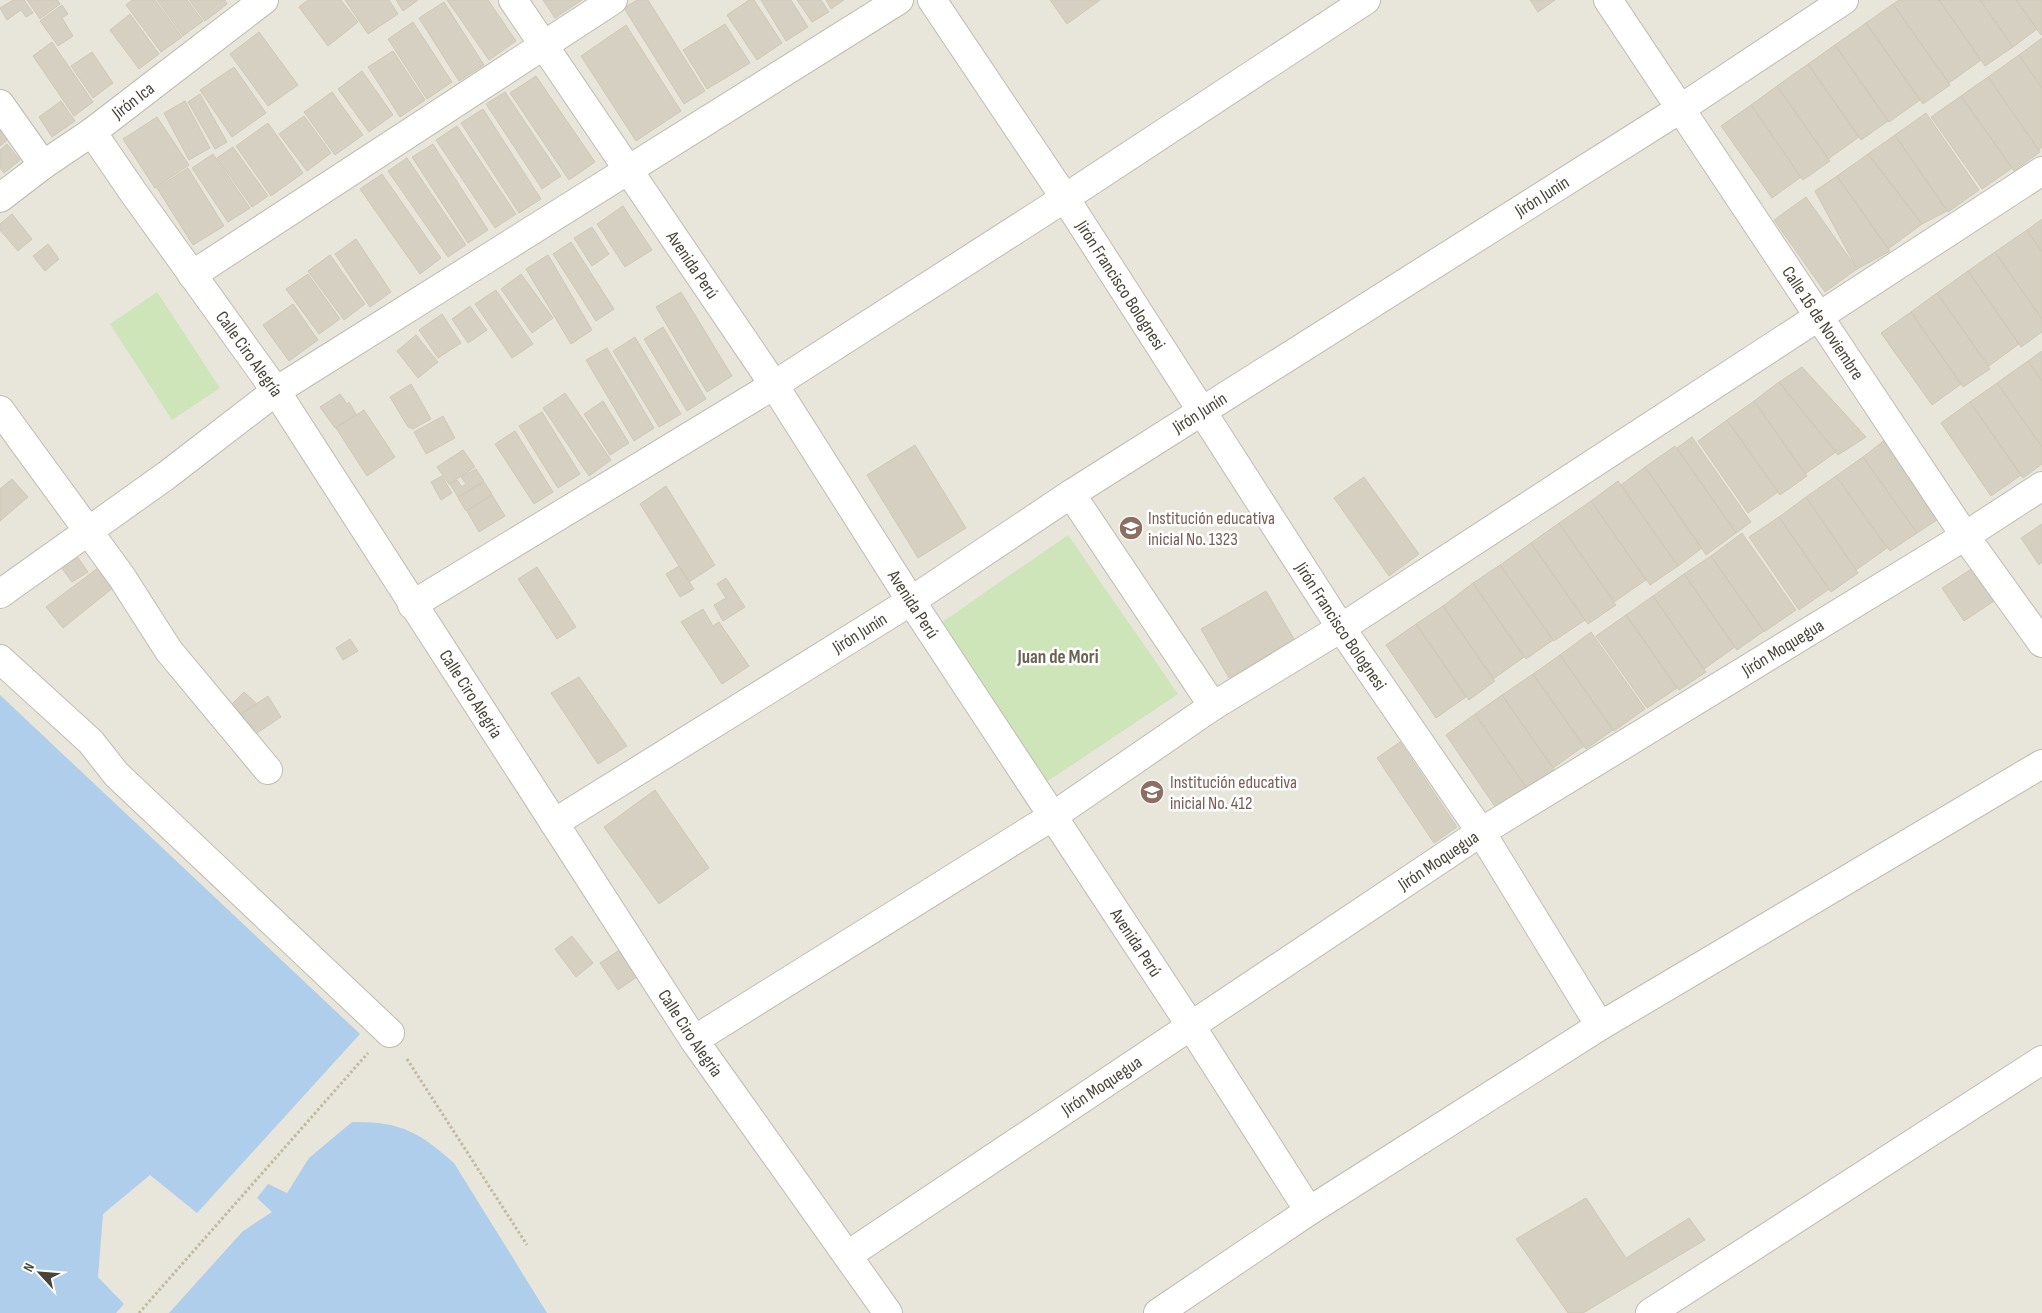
<svg xmlns="http://www.w3.org/2000/svg" width="2042" height="1313" font-family="'Sofia Sans Condensed',sans-serif">
<style>
.residential{fill:#e8e5db}
.green{fill:#cee5b9}
.water{fill:#afceeb}
.building{fill:#d6d0c3;stroke:#d0c8b6}
.lines{fill:none;stroke-linecap:round;stroke-linejoin:round}
.minor-casing{stroke:#c0bbaf;stroke-width:30}
.path{stroke:#c0b8a2;stroke-width:3;stroke-dasharray:2.5 2.5;stroke-linecap:butt}
.minor{stroke:#fff;stroke-width:28}
.labels{text-anchor:middle;stroke-width:5;stroke-linejoin:round;paint-order:stroke}
.street-label{font-size:18px;fill:#49443a;stroke:#fff}
.education-label{font-size:18px;fill:#785e54;stroke:#fff;text-anchor:start}
.neighbourhood-label{font-size:19px;font-weight:bold;fill:#6b6352;stroke:#fff}
</style>
<rect width="100%" height="100%" fill="#f5f3ec"/>
<path class="residential" d="M0,0H2042V1313H0Z"/>
<path class="green" d="M157,292L220,388L172,420L110,324Z
M1068,535L1178,694L1042,785L938,625Z"/>
<path class="water" d="M0,695L360,1034L197,1213L150,1175L103,1214L98,1277L124,1304L116,1313H0Z
M352,1122C400,1121 419,1132 454,1163L547,1313H169L243,1231L272,1212L257,1198L268,1184L287,1193L309,1158Z"/>
<path class="building" d="M13,0H24L33,13L26,17L21,10L7,20L0,8Z
M27,0H57L60,4L40,19Z
M132,0H155L182,37L161,52L126,5Z
M157,0H187L203,21L183,36Z
M189,0H225L227,4L205,21Z
M308,0H341L358,22L328,46L299,7Z
M345,0H389L398,14L368,34Z
M396,0H418L403,11Z
M447,0H488L516,41L489,60Z
M543,0H582L555,18Z
M637,0H648L705,91L684,104L624,8Z
M749,0H754L782,43L757,60L727,15Z
M761,0H791L808,27L786,41Z
M797,0H821L829,12L812,22Z
M826,0H844L831,9Z
M1050,0H1100L1067,24Z
M1530,0H1555L1538,12Z
M1899,0H1939L1981,60L1949,83L1893,4Z
M1939,0H1980L2013,47L1985,66Z
M1980,0H2016L2037,29L2013,47Z
M2016,0H2042V34L2041,35Z
M444,2L484,65L459,81L419,18Z
M1893,4L1950,85L1923,104L1866,23Z
M62,5L68,14L62,18L73,36L58,46L40,21Z
M130,14L159,54L139,69L110,30Z
M413,22L452,82L427,99L388,39Z
M1866,23L1920,100L1889,122L1835,45Z
M725,24L750,63L707,89L683,50Z
M626,25L681,111L636,141L581,56Z
M259,32L298,85L268,106L230,54Z
M2042,38V88L2019,55Z
M52,42L93,102L74,116L33,56Z
M1835,45L1888,121L1861,140L1808,64Z
M393,51L425,100L400,117L368,67Z
M92,52L113,83L93,98L71,66Z
M2019,55L2042,88V147L2039,150L1988,77Z
M1808,64L1859,137L1828,159L1777,86Z
M234,67L266,113L232,137L200,90Z
M362,71L393,115L369,132L338,89Z
M536,76L595,162L569,180L510,93Z
M1988,77L2040,152L2014,171L1961,96Z
M1777,86L1830,161L1803,180L1751,105Z
M332,92L363,135L335,155L304,112Z
M505,92L561,176L542,189L486,104Z
M200,94L227,142L215,149L188,102Z
M1961,96L2012,168L1982,189L1931,117Z
M61,101L75,121L52,137L39,117Z
M185,101L210,148L189,160L164,113Z
M1751,105L1801,177L1772,198L1721,126Z
M483,109L541,199L519,213L461,123Z
M1926,113L1979,190L1948,212L1895,135Z
M304,116L331,153L307,171L279,134Z
M157,117L189,165L155,188L123,139Z
M268,123L303,173L271,196L236,146Z
M457,126L516,214L495,228L436,140Z
M0,128L9,139L0,146Z
M1895,135L1947,211L1922,224L1868,154Z
M7,144L20,160L4,173L0,168V150Z
M433,144L488,230L468,243L412,157Z
M233,147L268,196L252,207L217,158Z
M213,154L250,208L228,222L192,168Z
M1868,154L1922,224L1888,249L1837,176Z
M407,158L466,245L448,257L388,171Z
M188,168L224,226L193,245L157,188Z
M382,174L441,258L420,274L360,189Z
M1837,176L1890,251L1857,269L1815,191Z
M1806,197L1857,269L1825,292L1774,220Z
M623,206L652,250L625,267L597,224Z
M12,214L32,239L18,251L0,230V224Z
M2042,219V252L2027,230Z
M592,227L609,254L592,266L574,238Z
M2027,230L2042,252V319L1995,252Z
M356,239L391,292L370,307L335,254Z
M571,242L614,309L596,321L553,254Z
M48,244L59,259L45,271L33,256Z
M1995,252L2042,319V332L2021,347L1968,271Z
M330,255L365,304L344,320L308,271Z
M548,255L592,330L571,344L526,269Z
M1968,271L2019,344L1989,366L1937,293Z
M308,274L340,319L319,334L286,289Z
M521,274L553,318L532,333L501,289Z
M496,290L533,344L512,358L475,304Z
M681,292L732,376L707,392L656,307Z
M1937,293L1990,369L1963,387L1911,312Z
M293,304L318,340L289,361L263,325Z
M470,306L487,330L468,343L452,319Z
M1911,312L1961,384L1932,405L1881,333Z
M442,314L461,343L438,358L419,330Z
M663,327L706,399L687,411L644,339Z
M416,335L438,362L418,378L397,351Z
M635,337L681,414L659,427L613,351Z
M607,348L654,428L634,441L586,360Z
M2042,351V381L2028,361Z
M2028,361L2042,381V447L1997,383Z
M1802,367L1866,437L1838,455L1779,382Z
M1779,382L1836,452L1805,474L1754,401Z
M1997,383L2042,447V464L2023,478L1970,402Z
M411,384L431,419L413,429L408,427L390,397Z
M565,393L611,460L589,476L543,408Z
M340,394L347,404L349,402L356,414L335,428L320,407Z
M603,401L629,443L610,455L584,414Z
M1754,401L1807,476L1780,495L1727,420Z
M1970,402L2021,475L1991,496L1941,423Z
M364,410L395,457L367,476L336,428Z
M542,412L580,474L558,488L519,426Z
M443,416L455,438L426,454L414,432Z
M1727,420L1778,492L1748,513L1698,441Z
M515,431L553,492L534,504L495,444Z
M1692,437L1751,522L1736,533L1677,448Z
M1886,439L1943,516L1917,533L1863,457Z
M915,445L966,528L918,558L867,475Z
M1675,446L1736,533L1706,555L1645,467Z
M463,450L475,467L449,484L437,467Z
M1863,457L1917,533L1890,551L1836,476Z
M1645,467L1702,548L1678,566L1621,485Z
M476,469L484,481L458,497L450,484L457,480L462,487L466,484L461,477Z
M442,476L452,493L441,500L431,482Z
M1836,476L1887,548L1856,570L1806,497Z
M1364,477L1419,554L1389,576L1334,498Z
M12,479L28,497L0,521V489Z
M1618,481L1678,566L1650,585L1591,501Z
M484,482L492,494L466,511L458,498Z
M666,486L715,565L689,582L640,504Z
M492,495L505,516L479,532L467,511Z
M1806,497L1858,573L1831,592L1779,517Z
M1591,501L1646,580L1614,602L1559,523Z
M1779,517L1829,589L1799,610L1749,537Z
M1559,523L1616,605L1588,624L1531,543Z
M2042,524V562L2039,565L2021,538Z
M1742,533L1796,610L1764,632L1711,556Z
M1531,543L1585,620L1554,641L1500,565Z
M74,552L88,572L72,582L58,563Z
M1711,556L1764,631L1737,650L1684,574Z
M102,565L119,583L63,628L46,607Z
M1500,565L1553,640L1526,659L1473,583Z
M679,566L694,589L680,597L666,574Z
M1976,566L1997,599L1964,621L1942,588Z
M537,567L576,627L557,639L518,579Z
M1684,574L1735,647L1704,669L1653,596Z
M726,578L745,607L723,621L714,605L726,598L717,584Z
M1473,583L1524,657L1493,679L1443,606Z
M1266,591L1294,639L1229,678L1201,629Z
M1653,596L1706,672L1679,690L1626,615Z
M1443,606L1495,681L1469,700L1416,624Z
M703,609L713,626L719,622L749,666L722,684L681,622Z
M1626,615L1677,688L1647,708L1596,636Z
M1416,624L1466,697L1436,718L1386,645Z
M1591,632L1645,709L1614,731L1560,655Z
M350,639L358,651L343,660L336,648Z
M1560,655L1613,730L1586,749L1533,674Z
M1533,674L1584,746L1553,768L1502,695Z
M579,677L627,746L598,764L551,693Z
M244,692L257,704L241,714L231,705Z
M1502,695L1555,771L1528,790L1475,714Z
M268,696L281,717L254,735L241,714Z
M1475,714L1526,787L1496,808L1446,735Z
M1400,742L1457,827L1434,843L1377,758Z
M655,790L709,868L659,904L604,827Z
M572,936L593,963L576,977L555,949Z
M624,947L641,974L618,990L600,963Z
M1586,1198L1626,1258L1689,1218L1705,1240L1583,1313H1568L1516,1239Z"/>
<g class="lines">
<g class="minor-casing">
<g id="minor">
<path id="s1" d="M513,0L774,385L911,601L1191,1026L1309,1211"/>
<path id="s2" d="M932,0L1065,198L1341,628L1481,832L1600,1026"/>
<path id="s3" d="M1608,0L1965,536L2042,643"/>
<path d="M0,104L43,165"/>
<path id="s4" d="M92,132L133,192L276,391L694,1040L888,1313"/>
<path id="s5" d="M0,198L43,165L92,132L264,0"/>
<path d="M192,275L613,0"/>
<path d="M0,410L121,576L169,651L268,770"/>
<path d="M1071,494L1213,706"/>
<path d="M0,594L167,475L276,391L899,0"/>
<path d="M412,605L774,385L1065,198L1366,0"/>
<path d="M0,659L91,742L116,774L390,1033"/>
<path id="s6" d="M554,823L911,601L1071,494L1680,109L1844,0"/>
<path d="M694,1040L1053,816L1213,706L1341,628L2042,171"/>
<path id="s7" d="M848,1255L1481,832L1965,536L2042,486"/>
<path d="M1158,1313L1309,1211L1600,1026L2042,764"/>
<path d="M1650,1313L2042,1060"/>
</g>
</g>
<path class="path" d="M407,1059L527,1245
M139,1313L368,1053"/>
<use href="#minor" class="minor"/>
</g>
<defs>
<g id="school-disc" transform="scale(1.25)"><circle r="9.5" fill="#8d6e63" stroke="#fff"/><path d="M0-5L7-2L0 1L-7-2ZM-4 1L0 2.5L4 1V4Q0 6-4 4Z" fill="#fff"/></g>
</defs>
<g fill-rule="evenodd">
<use href="#school-disc" x="1131" y="528"/>
<use href="#school-disc" x="1152" y="792"/>
</g>
<g class="labels">
<g class="street-label">
<text dy="6" stroke="none"><textPath href="#s5" startOffset="165">Jirón Ica</textPath></text>
<text dy="6" stroke="none"><textPath href="#s6" startOffset="1170">Jirón Junín</textPath></text>
<text dy="6" stroke="none"><textPath href="#s1" startOffset="320">Avenida Perú</textPath></text>
<text dy="6" stroke="none"><textPath href="#s2" startOffset="342">Jirón Francisco Bolognesi</textPath></text>
<text dy="6" stroke="none"><textPath href="#s3" startOffset="388">Calle 16 de Noviembre</textPath></text>
<text dy="6" stroke="none"><textPath href="#s4" startOffset="272">Calle Ciro Alegría</textPath></text>
<text dy="6" stroke="none"><textPath href="#s6" startOffset="765">Jirón Junín</textPath></text>
<text dy="6" stroke="none"><textPath href="#s1" startOffset="725">Avenida Perú</textPath></text>
<text dy="6" stroke="none"><textPath href="#s2" startOffset="748">Jirón Francisco Bolognesi</textPath></text>
<text dy="6" stroke="none"><textPath href="#s6" startOffset="360">Jirón Junín</textPath></text>
<text dy="6" stroke="none"><textPath href="#s7" startOffset="1115">Jirón Moquegua</textPath></text>
<text dy="6" stroke="none"><textPath href="#s4" startOffset="678">Calle Ciro Alegría</textPath></text>
<text dy="6" stroke="none"><textPath href="#s7" startOffset="710">Jirón Moquegua</textPath></text>
<text dy="6" stroke="none"><textPath href="#s1" startOffset="1130">Avenida Perú</textPath></text>
<text dy="6" stroke="none"><textPath href="#s4" startOffset="1082">Calle Ciro Alegría</textPath></text>
<text dy="6" stroke="none"><textPath href="#s7" startOffset="305">Jirón Moquegua</textPath></text>
</g>
<g class="education-label">
<text x="1148" y="524">Institución educativa<tspan x="1148" dy="21">inicial No. 1323</tspan></text>
<text x="1170" y="788">Institución educativa<tspan x="1170" dy="21">inicial No. 412</tspan></text>
</g>
<g class="neighbourhood-label">
<text x="1058" y="663">Juan de Mori</text>
</g>
</g>
<g transform="translate(40 1273) rotate(296)" stroke="#ffffff" stroke-width="4" paint-order="stroke">
<path d="M0-4L9 19L0 12L-9 19Z" fill="#49443a"/>
<text y="-8" font-size="14" font-weight="bold" text-anchor="middle" fill="#49443a">N</text>
</g>
</svg>
